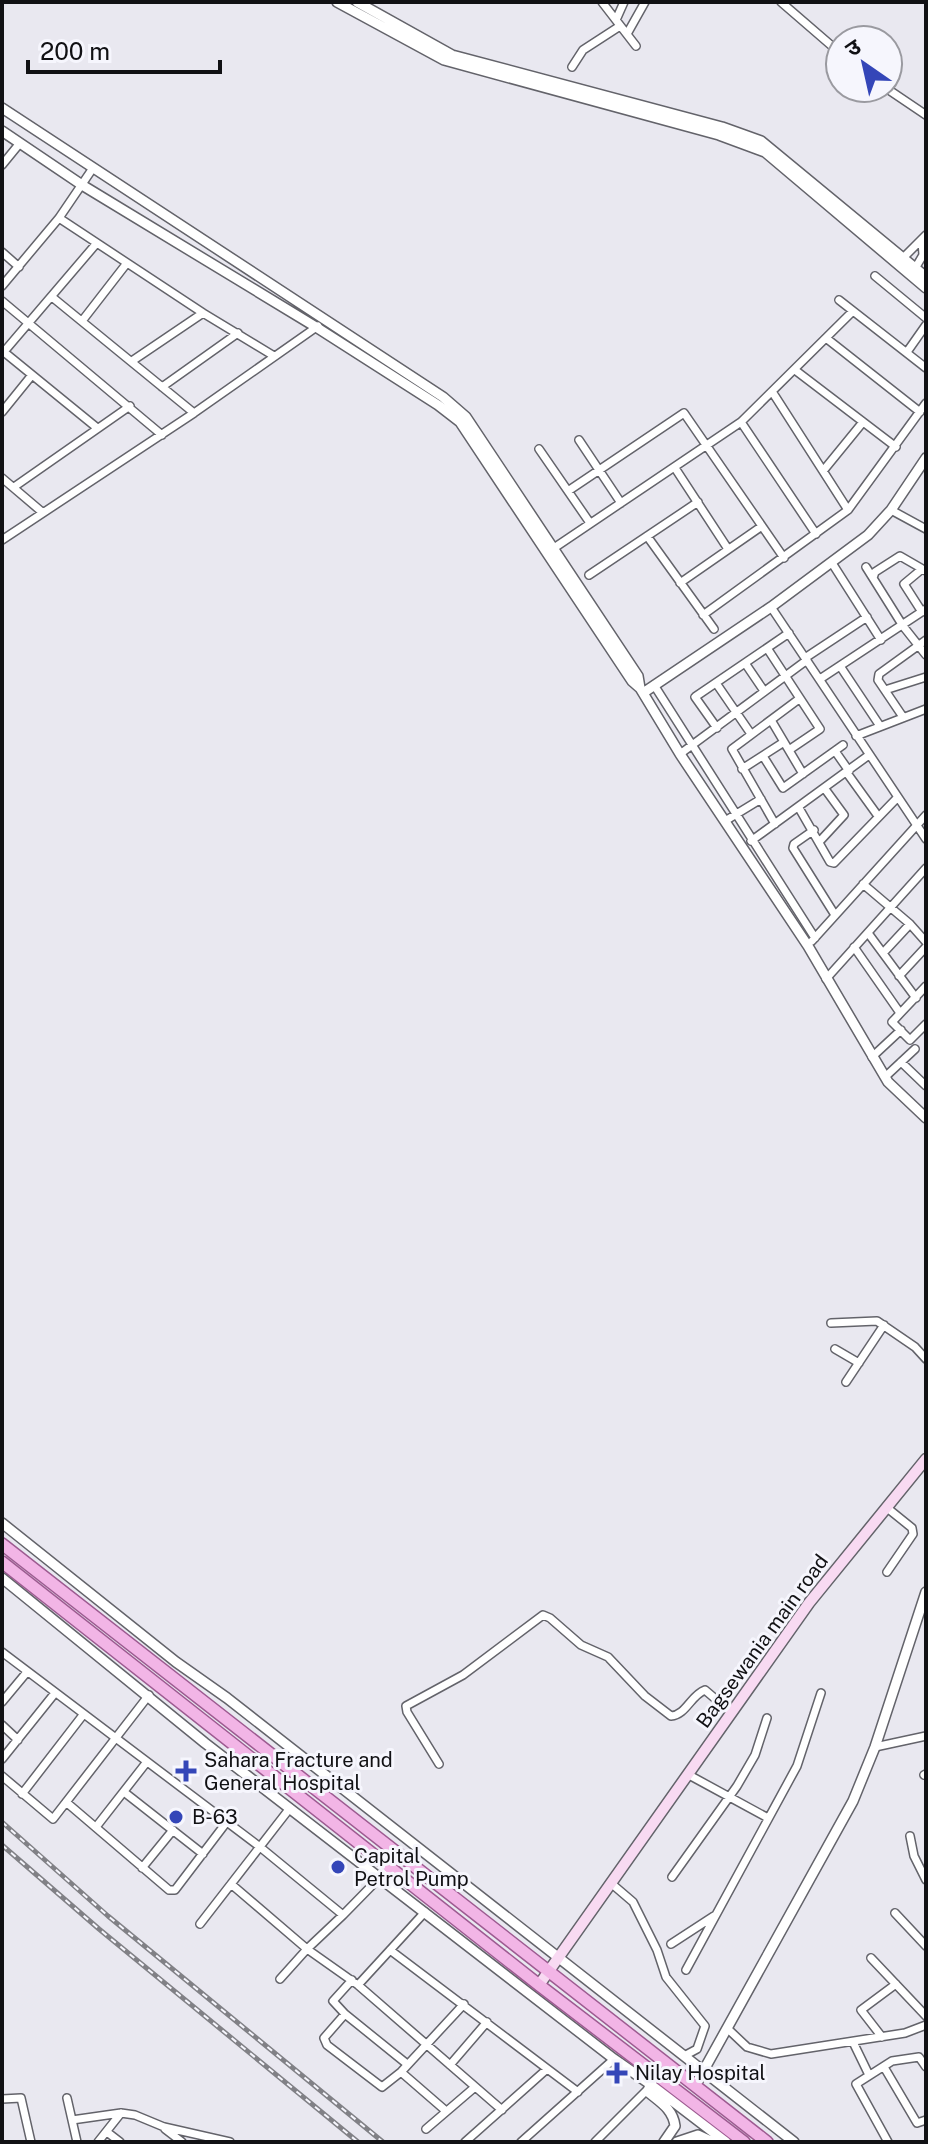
<svg xmlns="http://www.w3.org/2000/svg" width="928" height="2144" font-family="'Public Sans','Noto Sans Devanagari',sans-serif">
<style>
.lines{fill:none;stroke-linecap:round;stroke-linejoin:round}
.minor-casing{stroke:#63636a;stroke-width:10}
.tertiary-casing{stroke:#63636a;stroke-width:12}
.secondary-casing{stroke:#63636a;stroke-width:13}
.primary-casing{stroke:#9d5b91;stroke-width:14}
.minor{stroke:#fff;stroke-width:7}
.tertiary{stroke:#fff;stroke-width:9}
.secondary{stroke:#f8daf2;stroke-width:10}
.primary{stroke:#f2b5e6;stroke-width:11}
.rail-casing{stroke:#818186;stroke-width:5}
.rail{stroke:#f6f6fd;stroke-width:2;stroke-dasharray:6;stroke-linecap:butt}
.poi-dot{fill:#3446b8;stroke:#f6f6fd;stroke-width:3}
.labels{text-anchor:middle;stroke-width:6;stroke-linejoin:round;paint-order:stroke}
.street-label{font-size:20px;fill:#111114;stroke:#f6f6fd}
.poi-label{font-size:20px;fill:#111114;stroke:#f6f6fd;text-anchor:start}
</style>
<rect width="100%" height="100%" fill="#e9e8f0"/>
<g class="lines">
<g class="minor-casing">
<path id="minor" d="M602,2L636,46
M781,2L840,53
M616,20L624,2
M627,34L645,2
M572,67L583,50L620,26
M886,88L926,115
M2,165L20,143
M59,218L203,313L274,356
M2,252L19,267
M900,261L926,235
M913,272L923,255L922,241
M875,276L926,318
M2,286L59,218L93,168
M52,297L194,413
M839,300L926,368
M2,301L162,435
M82,321L127,263
M826,338L920,412
M4,352L96,427
M907,352L926,325
M2,354L96,244
M132,361L203,313
M795,370L896,447
M162,387L238,333
M773,393L848,510
M2,412L32,375
M741,422L816,534
M579,440L621,503
M539,449L590,523
M675,468L728,549
M823,471L863,422
M2,478L42,512
M14,487L130,406
M568,491L684,413L784,558
M891,510L926,529
M647,536L714,629
M2,540L194,413L318,326
M554,548L741,422L853,311
M832,563L881,640
M866,567L903,626L926,655
M589,575L698,502
M873,578L875,572L900,556L926,571
M680,583L762,526
M771,607L926,839
M922,612L904,584L922,569
M703,615L848,510L926,403
M767,648L820,729L789,750
M805,658L867,617
M745,663L764,691
M840,666L880,726
M820,679L926,609
M716,683L751,734
M654,685L815,938
M885,690L926,677
M903,717L878,680L879,674L926,640
M771,720L803,774
M717,728L695,697L789,633
M856,736L926,709
M835,751L849,771
M680,754L807,660
M763,756L783,788L843,745
M742,769L784,742
M847,773L878,816
M799,808L830,862L834,863L897,798
M725,821L761,799
M775,824L732,749L799,699
M814,830L794,844L793,848L835,915
M751,841L869,755
M820,841L844,815L825,789
M863,884L910,924L926,942
M868,933L916,998
M812,941L926,815
M854,947L900,1013
M884,952L910,924
M899,976L926,947
M826,979L926,868
M926,986L892,1022L910,1040L926,1024
M872,1057L901,1030
M901,1062L926,1086
M885,1077L915,1049
M831,1323L877,1321L915,1347L926,1359
M835,1349L859,1363
M846,1382L884,1325
M886,1507L912,1528L913,1534L887,1572
M2,1652L260,1847L343,1915
M2,1702L27,1672
M2,1725L18,1740
M875,1747L926,1736
M2,1759L55,1693
M439,1764L407,1712L406,1706L463,1675L543,1615L550,1618L581,1645L608,1657L645,1696L671,1716C686,1715 691,1695 705,1690L732,1713
M689,1775L768,1818
M924,1775L926,1774
M2,1776L53,1819L149,1695
M124,1792L203,1854
M22,1794L83,1715
M66,1802L169,1890H175L226,1823
M96,1827L146,1763
M910,1836L914,1856L926,1880
M142,1868L173,1830
M672,1877L737,1786L755,1755L767,1718
M231,1884L307,1949L358,1985L502,2110
M612,1884L633,1902L657,1950L666,1977L705,2026L697,2049L684,2056
M895,1913L926,1946
M200,1924L290,1808
M671,1944L714,1916
M390,1950L578,2092
M871,1958L926,2016
M686,1970L797,1766L821,1693
M280,1979L307,1949L343,1915L390,1867
M358,1985L425,1912
M345,2014L333,2001L352,1980
M728,2029L747,2047L771,2054L905,2033L926,2025
M882,2037L861,2010L896,1984
M853,2042L869,2075
M407,2064L345,2014L324,2038L327,2045L382,2087L401,2072L464,2004
M450,2065L487,2022
M884,2067L917,2123L926,2120
M401,2072L446,2111
M67,2098L77,2142
M2,2099L21,2098L31,2142
M72,2120L121,2113L135,2115L164,2127L230,2142
M165,2129L182,2142
M426,2129L475,2087
M107,2132L120,2142
M98,2142L121,2113
M465,2142L547,2069
M521,2142L614,2059
M595,2142L647,2090
M888,2142L856,2084L892,2061L919,2057L926,2067"/>
</g>
<g class="tertiary-casing">
<path id="tertiary" d="M337,2L444,60L719,135L765,152L926,288
M357,2L452,55L722,127L761,141L926,277
M2,108L443,397L466,417L638,676L640,688L680,754L808,946L888,1082L926,1118
M2,131L82,185L316,327L438,405L460,422L632,681L640,688
M643,693L771,607L868,535L891,510L926,458
M2,1523L176,1662L227,1698L794,2142
M2,1578L205,1743L614,2059L650,2084L656,2075
M650,2084L726,2142
M650,2084L648,2092C660,2102 673,2109 675,2126L664,2142
M695,2086L853,1801L875,1747L926,1592
M677,2142L698,2135L713,2142"/>
</g>
<g class="secondary-casing">
<path id="secondary" d="M539,1985L809,1603L926,1459"/>
</g>
<g class="primary-casing">
<path id="primary" d="M2,1544L767,2142
M2,1562L539,1985L744,2142"/>
</g>
<use href="#minor" class="minor"/>
<use href="#tertiary" class="tertiary"/>
<use href="#secondary" class="secondary"/>
<use href="#primary" class="primary"/>
<g class="rail-casing">
<path id="rail" d="M2,1822L108,1916L383,2142
M2,1845L99,1929L358,2142"/>
</g>
<use href="#rail" class="rail"/>
</g>
<g class="poi-dot">
<path d="M182 1759h8v8h8v8h-8v8h-8v-8h-8v-8h8z"/>
<circle cx="176" cy="1817" r="8"/>
<circle cx="338" cy="1867" r="8"/>
<path d="M613 2061h8v8h8v8h-8v8h-8v-8h-8v-8h8z"/>
</g>
<g class="labels">
<g class="street-label">
<text transform="translate(762 1641) rotate(-54)" y="7">Bagsewania main road</text>
</g>
<g class="poi-label">
<text x="204" y="1767">Sahara Fracture and<tspan x="204" dy="23">General Hospital</tspan></text>
<text x="192" y="1824">B-63</text>
<text x="354" y="1863">Capital<tspan x="354" dy="23">Petrol Pump</tspan></text>
<text x="635" y="2080">Nilay Hospital</text>
</g>
</g>
<rect width="928" height="2144" fill="none" stroke="#111114" stroke-width="8"/>
<g transform="translate(864 64) rotate(326)"><circle r="38" fill="#f6f6fd" stroke="#9a9aa0" stroke-width="2"/>
<path d="M0-6L14 30L0 20L-14 30Z" fill="#3446b8"/>
<text y="-12" font-size="22" font-weight="bold" text-anchor="middle" fill="#111114">उ</text>
</g>
<path d="M28 60v12h192v-12" fill="none" stroke="#111114" stroke-width="4"/>
<text x="40" y="60" font-size="24" fill="#111114" stroke="#f6f6fd" stroke-width="6" paint-order="stroke">200 m</text>
</svg>
